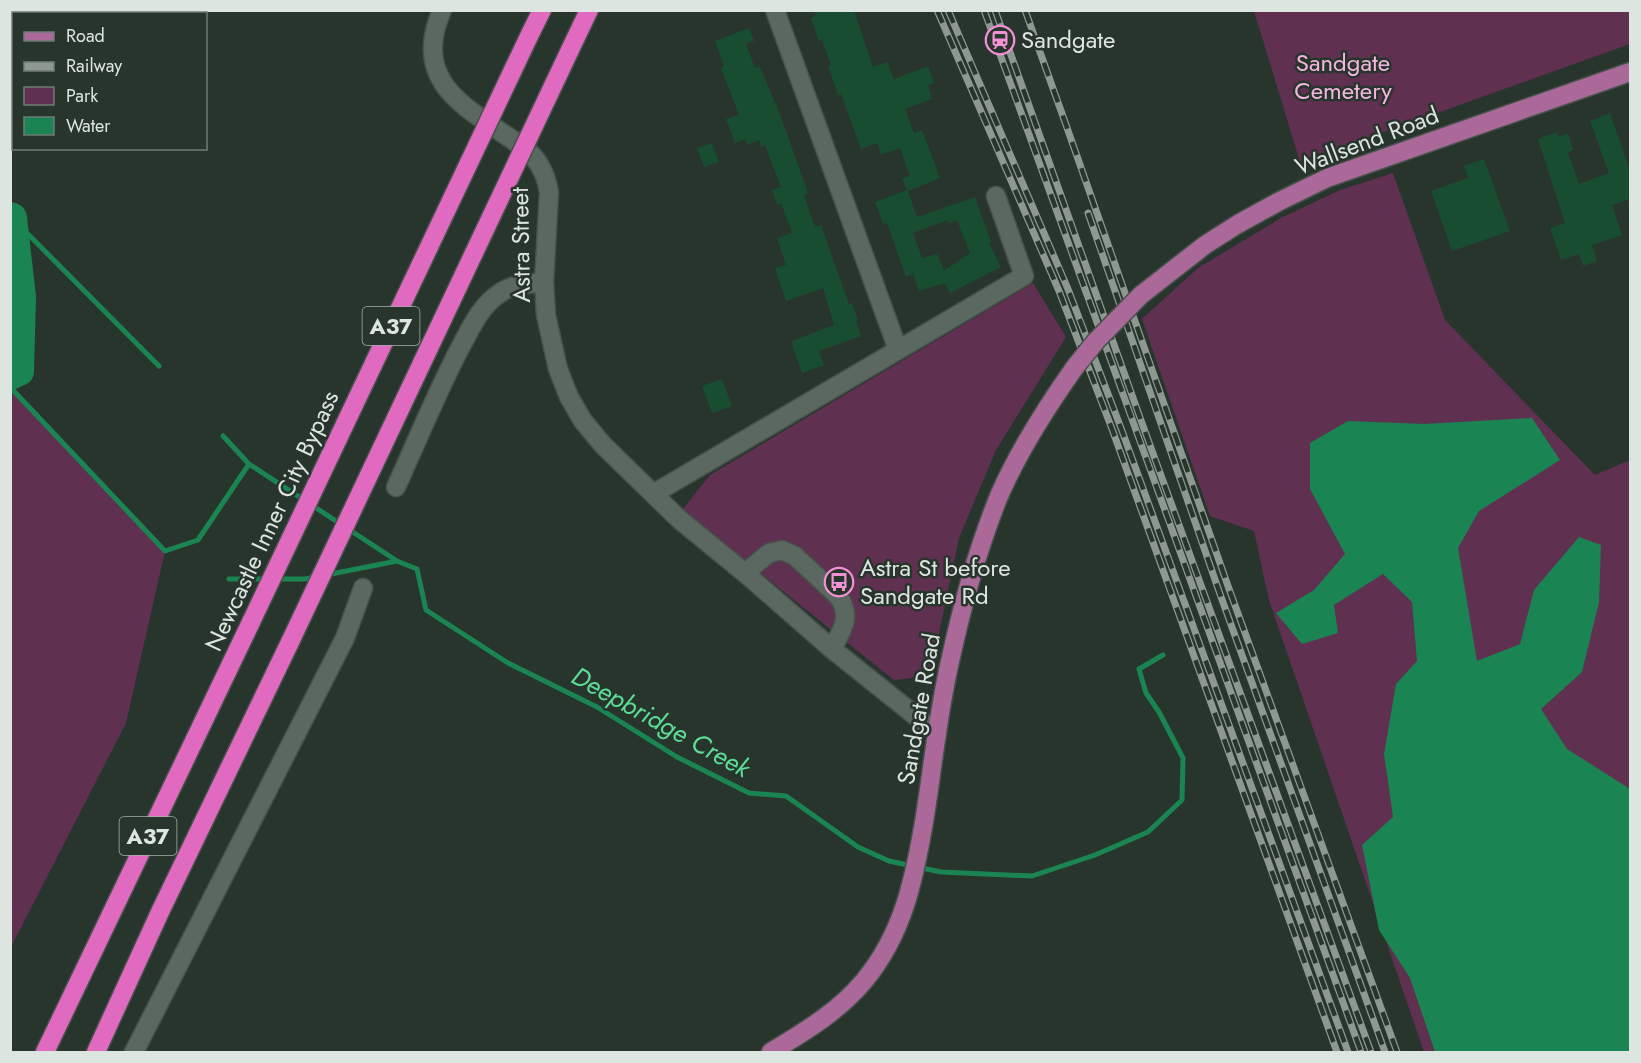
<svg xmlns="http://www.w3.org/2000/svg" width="1641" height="1063" font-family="Jost,sans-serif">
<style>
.green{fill:#603051}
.water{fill:#1a8452}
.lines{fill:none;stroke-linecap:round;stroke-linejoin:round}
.stream{stroke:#1a8452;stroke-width:5}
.river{stroke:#1a8452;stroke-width:30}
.building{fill:#194d32;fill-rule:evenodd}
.minor-casing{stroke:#45514a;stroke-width:21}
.major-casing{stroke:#45514a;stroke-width:21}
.highway-casing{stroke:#45514a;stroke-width:21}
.minor{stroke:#5a685f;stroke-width:18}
.major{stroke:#aa6999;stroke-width:18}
.highway{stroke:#e06abf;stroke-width:18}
.rail-casing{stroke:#8d9891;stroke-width:7}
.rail{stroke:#28352d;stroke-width:4.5;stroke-dasharray:14;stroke-linecap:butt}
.major-bridge-casing{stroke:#45514a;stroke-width:21;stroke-linecap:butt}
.highway-bridge-casing{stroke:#45514a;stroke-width:21;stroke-linecap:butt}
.major-bridge{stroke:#aa6999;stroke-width:18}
.highway-bridge{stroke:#e06abf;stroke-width:18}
.labels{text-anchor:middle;stroke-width:5;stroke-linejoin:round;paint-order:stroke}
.shield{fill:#28352d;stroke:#a7b0aa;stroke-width:1.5}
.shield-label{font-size:22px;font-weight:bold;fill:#dde5e0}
.poi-label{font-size:24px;fill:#dde5e0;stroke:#28352d;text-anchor:start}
.park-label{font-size:24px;fill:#f4b5df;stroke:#28352d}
.street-label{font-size:24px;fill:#dde5e0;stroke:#28352d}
.water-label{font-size:26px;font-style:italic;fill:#5cdc97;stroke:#28352d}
</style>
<rect width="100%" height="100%" fill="#28352d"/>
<path class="green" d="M1254,11H1630V44L1300,162Z
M1393,173L1445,320L1595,475L1630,460V1052H1424L1269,600L1254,531L1210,516L1142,319L1198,268L1281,218L1340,190Z
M10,217L12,218L21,297L19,371L11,375Z
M1033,283L1066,337L996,450L959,538L930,676L894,680L682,510L710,475Z
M11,387L165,551L126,723L11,947Z"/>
<path class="water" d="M1532,418L1560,460L1479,511L1458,548L1477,661L1520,644L1534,590L1579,537L1601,545L1599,602L1582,672L1541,709L1567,749L1630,789V1052H1435L1410,978L1379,930L1362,845L1393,817L1384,754L1396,684L1417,661L1412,602L1383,574L1334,605L1338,633L1302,644L1276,613L1314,590L1345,554L1310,489V443L1348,421L1424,424Z"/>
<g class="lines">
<path class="stream" d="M12,218L159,366
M10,387L165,551L198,540L249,464L397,561L326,575
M223,436L249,464
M397,561L417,569L426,610L508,663L597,707L677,757L749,793L786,796L858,847L889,861L941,872L1032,876L1095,855L1148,832L1182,800L1183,758L1159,712L1146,693L1139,669L1163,655
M229,579H267
M276,579H305L317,577"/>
<path class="river" d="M10,217L12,218L21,297L19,371L10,375"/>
</g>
<path class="building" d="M814,10H854L873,67L887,62L894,79L928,66L934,83L928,85L932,99L905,109L914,133L922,130L940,178L908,191L917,217L975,197L991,242L989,243L1001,267L950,293L945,283L919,291L913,274L906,277L887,223L883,224L875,202L907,190L902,178L910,176L900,148L881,155L877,143L861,149L841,94L838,95L828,66L831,65L822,40L819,41L811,18L816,16ZM947,220L948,223L957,220L970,253L944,271L937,254L922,258L913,233Z
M749,28L754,41L746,44L755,68L760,67L775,103H776L808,193L804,195L815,227L821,225L849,304L852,303L858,320L856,321L861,336L819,351L824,365L802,373L792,345H793L792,341L834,325L823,288L786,301L775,268L786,265L777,238L792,233L781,203L777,205L772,190L781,187L765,145L761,147L759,140L747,145L745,139L735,143L726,119L739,115L721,68L724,66L715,41Z
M1610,113L1630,171V199L1612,205L1622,235L1592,245L1597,261L1583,266L1579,254L1561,260L1550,228L1565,223L1538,139L1557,132L1558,137L1568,133L1573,150L1568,152L1579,184L1609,173L1590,121Z
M712,143L719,162L704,167L697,148Z
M1484,159L1510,231L1452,251L1431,191L1468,178L1464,166Z
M722,379L732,406L712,413L702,386Z"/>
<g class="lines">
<g class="minor-casing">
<path id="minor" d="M442,10C407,90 479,112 529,152C541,164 546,176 549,192L544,282L546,315L558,369L569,397L583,421L603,445L679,519L745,573L832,649L937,733
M775,10L898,350
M396,487C417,441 436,394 460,348C471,328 480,306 500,293C512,284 529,284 544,282
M653,494L1024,276L996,196
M745,573L769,553L782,550L795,556L839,597C852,618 842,630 832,649
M134,1052L345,638L363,588"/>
</g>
<g class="major-casing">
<path id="major" d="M1141,295L1205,245L1238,224L1278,202L1327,178L1630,72
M771,1052C804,1032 838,1012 864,981C903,934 914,880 924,822C933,767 938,711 951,657C963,602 978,548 999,496C1019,450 1046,408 1075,367"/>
</g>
<g class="highway-casing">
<path id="highway" d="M531,32L542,10
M569,52L589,10
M45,1052L252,620
M96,1052L160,912L291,640"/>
</g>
<use href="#minor" class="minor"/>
<use href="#major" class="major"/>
<use href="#highway" class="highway"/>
<g class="rail-casing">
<path id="rail" d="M937,10L1059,291L1112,429L1337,1052
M948,10L1068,289L1121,428L1348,1052
M984,10L1361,1052
M995,10L1143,426L1371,1052
M1025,10L1065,122L1228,586L1397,1052
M1088,213L1220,594L1385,1052"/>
</g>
<use href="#rail" class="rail"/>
<g class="major-bridge-casing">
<path id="major-bridge" d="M1075,367L1096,341L1141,295"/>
</g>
<g class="highway-bridge-casing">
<path id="highway-bridge" d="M252,620L531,32
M291,640L569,52"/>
</g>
<use href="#major-bridge" class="major-bridge"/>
<use href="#highway-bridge" class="highway-bridge"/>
</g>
<defs>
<g id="station-ring" transform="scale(1.5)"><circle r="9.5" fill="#28352d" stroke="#f391d5" stroke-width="1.5"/><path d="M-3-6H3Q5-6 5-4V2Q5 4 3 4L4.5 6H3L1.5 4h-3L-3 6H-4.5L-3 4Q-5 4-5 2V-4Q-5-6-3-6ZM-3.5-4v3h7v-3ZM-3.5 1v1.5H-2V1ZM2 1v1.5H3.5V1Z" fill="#f391d5"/></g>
<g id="bus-ring" transform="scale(1.5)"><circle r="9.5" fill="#28352d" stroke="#f391d5" stroke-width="1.5"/><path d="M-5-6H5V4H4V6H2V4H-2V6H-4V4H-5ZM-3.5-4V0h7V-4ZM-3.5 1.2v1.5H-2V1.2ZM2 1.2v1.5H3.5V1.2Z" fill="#f391d5"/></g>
</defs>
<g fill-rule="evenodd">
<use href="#station-ring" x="1000" y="40"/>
<use href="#bus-ring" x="839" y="582"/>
</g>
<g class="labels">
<g class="shield">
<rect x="362.5" y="307" width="57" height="38" rx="4.5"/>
<rect x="119.5" y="817" width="57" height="38" rx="4.5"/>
</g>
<g class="shield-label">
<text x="391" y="334">A37</text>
<text x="148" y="844">A37</text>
</g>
<g class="poi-label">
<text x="1021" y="48">Sandgate</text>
<text x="860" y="576">Astra St before<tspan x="860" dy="28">Sandgate Rd</tspan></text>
</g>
<g class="park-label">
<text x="1343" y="71">Sandgate<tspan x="1343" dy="28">Cemetery</tspan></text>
</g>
<g class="street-label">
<text transform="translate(1367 141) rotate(-21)" y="8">Wallsend Road</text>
<text transform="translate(521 245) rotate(-91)" y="8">Astra Street</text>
<text transform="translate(272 521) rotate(-65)" y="8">Newcastle Inner City Bypass</text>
<text transform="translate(919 709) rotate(-80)" y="8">Sandgate Road</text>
</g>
<g class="water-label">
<text transform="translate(661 722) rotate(29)" y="9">Deepbridge Creek</text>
</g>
</g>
<rect width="1641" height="1063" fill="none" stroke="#dde5e0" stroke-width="24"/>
<rect x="12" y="12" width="195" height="138" fill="#28352d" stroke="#707b75" stroke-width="1.5"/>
<rect x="24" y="32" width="30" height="9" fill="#aa6999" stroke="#707b75" stroke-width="1.5"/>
<text x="66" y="42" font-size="18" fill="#dde5e0">Road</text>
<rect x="24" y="62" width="30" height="9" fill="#8d9891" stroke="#707b75" stroke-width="1.5"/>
<text x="66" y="72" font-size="18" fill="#dde5e0">Railway</text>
<rect x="24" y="87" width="30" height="18" fill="#603051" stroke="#707b75" stroke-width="1.5"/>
<text x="66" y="102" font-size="18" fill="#dde5e0">Park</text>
<rect x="24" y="117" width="30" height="18" fill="#1a8452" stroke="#707b75" stroke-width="1.5"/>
<text x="66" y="132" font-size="18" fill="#dde5e0">Water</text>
</svg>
